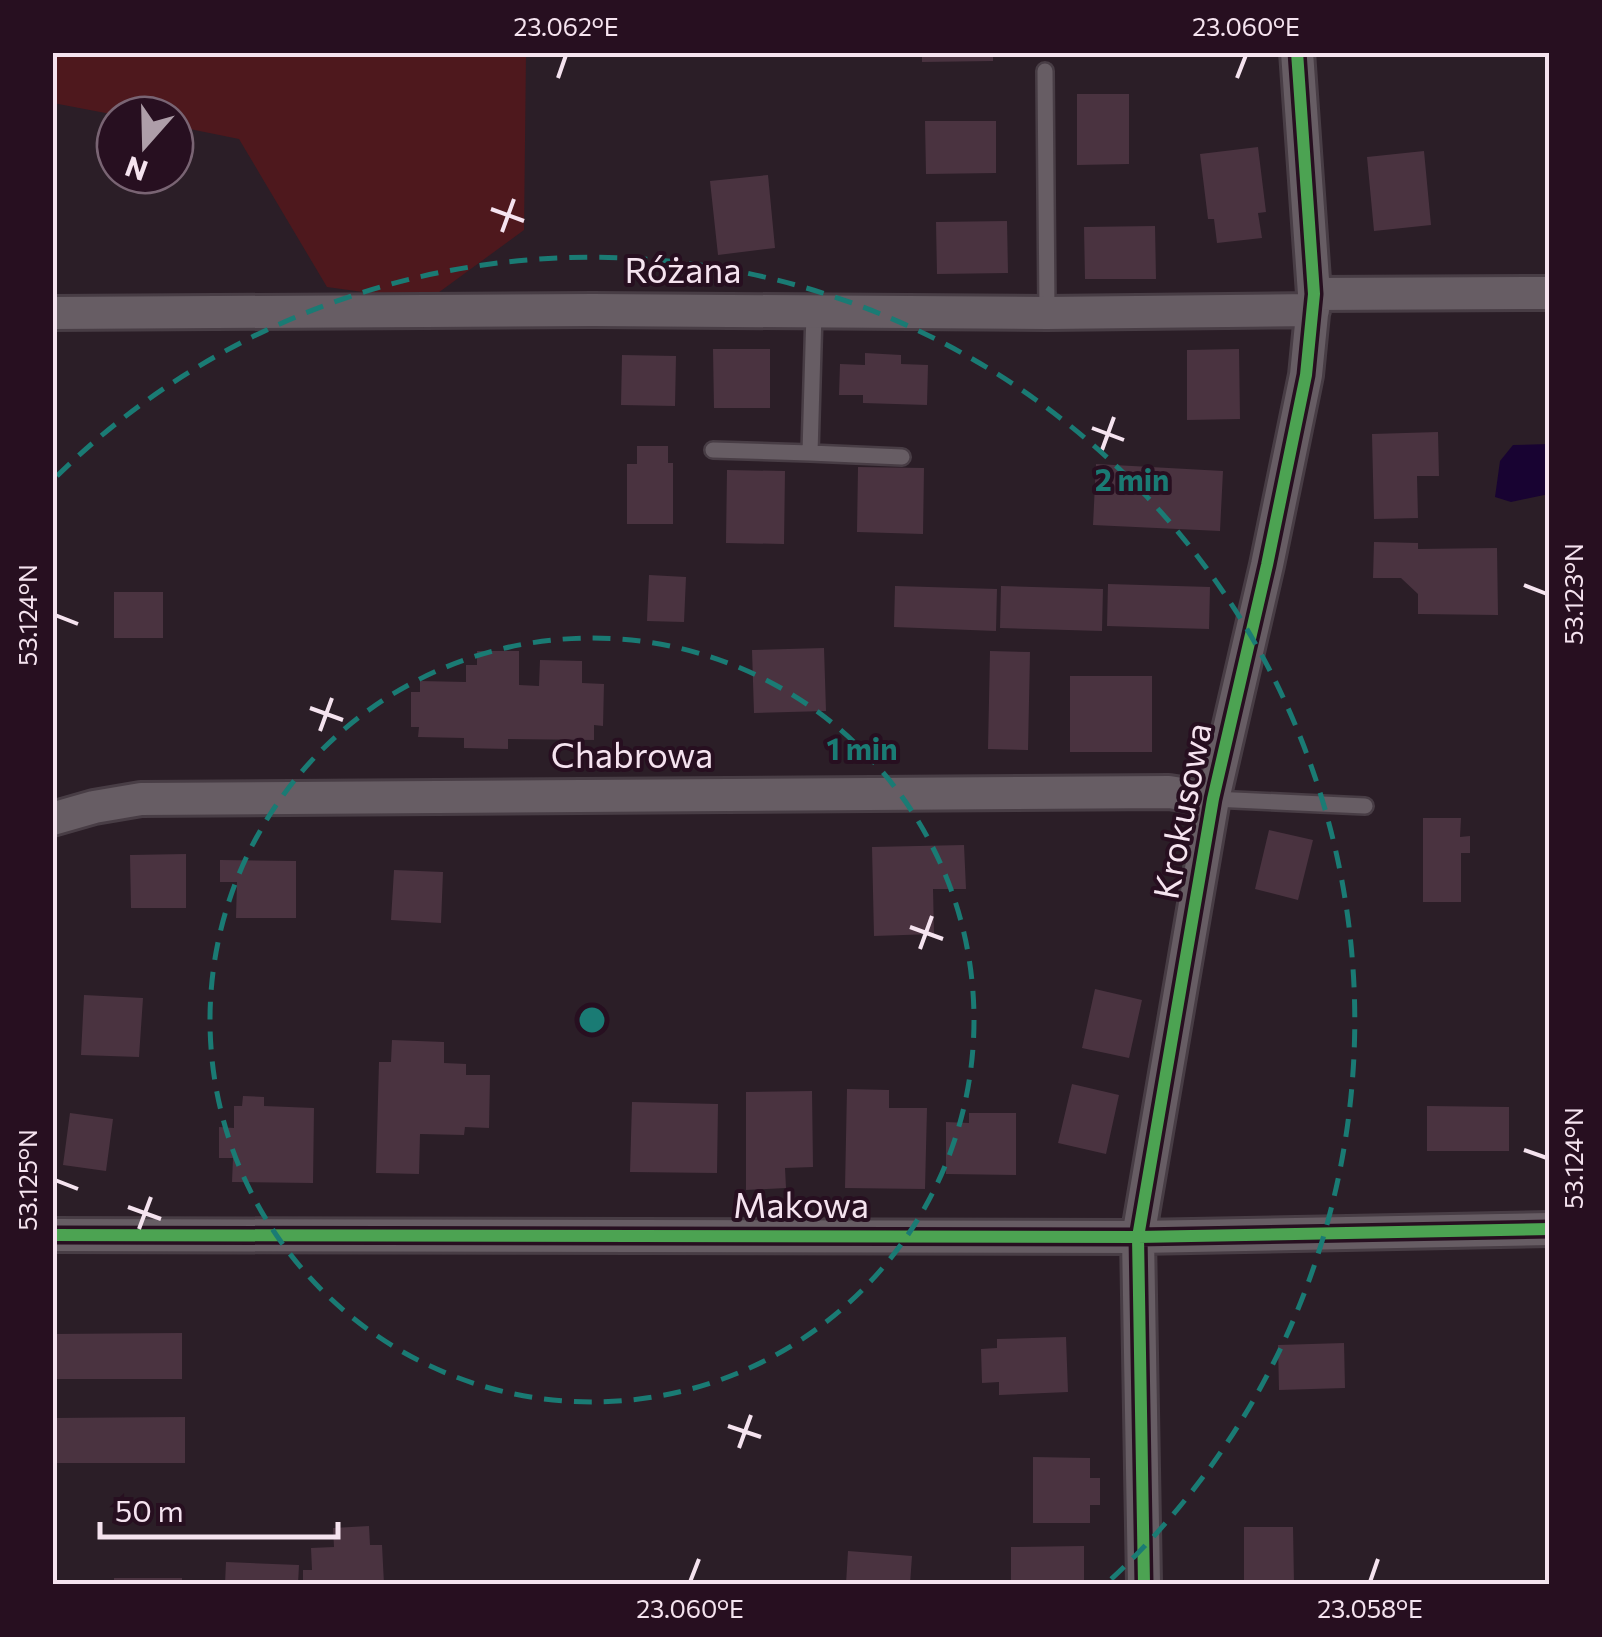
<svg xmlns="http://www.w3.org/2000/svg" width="1602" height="1637" font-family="Commissioner,sans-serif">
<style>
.green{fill:#4e181d}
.water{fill:#180332}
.building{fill:#4a3340}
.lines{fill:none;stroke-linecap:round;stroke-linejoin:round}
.lane-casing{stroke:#483d45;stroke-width:20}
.street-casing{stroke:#483d45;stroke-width:38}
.lane{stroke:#675d64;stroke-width:15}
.street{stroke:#675d64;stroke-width:32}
.cycleway-casing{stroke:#270f20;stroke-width:19}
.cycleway{stroke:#4ca352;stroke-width:12}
.ticks{fill:none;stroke:#f5e3ef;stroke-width:4}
.ring{fill:none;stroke:#1a7b74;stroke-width:5;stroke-dasharray:18 12}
.labels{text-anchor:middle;stroke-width:8;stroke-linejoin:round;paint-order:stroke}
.street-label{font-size:35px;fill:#f5e3ef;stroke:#270f20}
.centre{fill:#1a7b74;stroke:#270f20;stroke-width:5}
.ring-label{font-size:30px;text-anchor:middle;font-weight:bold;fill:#1a7b74;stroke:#270f20;stroke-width:8;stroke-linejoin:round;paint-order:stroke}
.neatline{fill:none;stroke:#f5e3ef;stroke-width:4}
.ticks-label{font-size:25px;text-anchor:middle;fill:#f5e3ef}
</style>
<rect width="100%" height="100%" fill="#2b1e27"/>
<path class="green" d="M52,53H526L524,230L427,301L327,287L239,139L175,126V115H116L53,103Z"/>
<path class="water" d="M1549,444V494L1511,502L1495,497L1500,461L1513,445Z"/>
<path class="building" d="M922,52H993V61L922,62Z
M1077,94H1129V164L1077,165Z
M925,121H996V173L926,174Z
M1258,147L1266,212L1258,213L1262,238L1217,243L1214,219H1208L1200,154Z
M1424,151L1431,225L1374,231L1367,157Z
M768,175L775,248L718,255L710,181Z
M1007,221L1008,273L937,274L936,222Z
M1155,226L1156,279H1085L1084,227Z
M713,349H770V408H714Z
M1239,349L1240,419L1187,420V350Z
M865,353L901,355V364L928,365L927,405L863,403V395H839L840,364L865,365Z
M622,355L676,356L675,406L621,405Z
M1438,432L1439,476H1417L1418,518L1374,519L1372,434Z
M637,446H668V463H673V524H627V464H637Z
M1096,464L1223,471L1220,531L1093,525Z
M858,467L924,468L923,534L857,532Z
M727,470L785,471L784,544L726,543Z
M1374,542L1418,543V549L1497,548L1498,615L1418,614V594L1401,578H1373Z
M649,575L686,577L684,622L647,621Z
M1108,584L1210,587L1209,629L1107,626Z
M895,586L997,589L996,631L894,627Z
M1001,586L1103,589L1102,631L1000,628Z
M114,592H163V638H114Z
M824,648L826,711L754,713L752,650Z
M477,651H519V685L539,686L540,660L582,661V683L604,684L603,726L594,725V740L508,739V749L464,748V738L418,737L419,727H411V692H420V681L466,682V665H477Z
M990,651L1030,652L1028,750L988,749Z
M1070,676H1152V752H1070Z
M1423,818H1461L1460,837L1470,836V853H1461V902H1423Z
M1269,830L1313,840L1298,900L1255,889Z
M964,845L966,889H933L934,934L874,936L872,847Z
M186,854V908H131L130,855Z
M220,860L296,861V918H236L237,882H220Z
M394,870L443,872L441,923L391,920Z
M1095,989L1142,1000L1129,1058L1082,1048Z
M84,995L143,998L139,1057L81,1055Z
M392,1040L444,1042V1063L466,1064V1075H490L489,1128L465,1127L464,1135L420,1134L419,1174L376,1173L379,1062H391Z
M1072,1084L1119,1095L1106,1154L1058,1143Z
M847,1089L889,1090V1108H927L925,1189L845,1188Z
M812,1091L813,1167L785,1168L786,1188L746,1190V1092Z
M243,1096L264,1097V1106L314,1108L313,1183L232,1182L233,1158H219V1127L234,1128V1106H242Z
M632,1102L718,1104L717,1173L630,1172Z
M1427,1106L1509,1107V1151H1427Z
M70,1113L113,1119L106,1171L63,1165Z
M969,1113H1016V1175L946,1174V1122L969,1123Z
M182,1333V1379H52V1334Z
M1066,1337L1068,1392L999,1395V1382L982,1383L981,1349L997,1348V1339Z
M1344,1343L1345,1388L1279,1390L1278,1345Z
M185,1417V1463H52V1418Z
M1033,1457L1090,1458V1478H1100V1505H1090V1523H1033Z
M369,1526L370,1545H382L384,1584H303V1570H312L311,1548L334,1547L333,1528Z
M1244,1527H1293L1294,1584H1244Z
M1084,1546V1584H1011V1547Z
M848,1551L912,1556L910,1584H846Z
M226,1562L299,1565L298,1584H225Z
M114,1578H182V1584H114Z"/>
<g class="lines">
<g class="lane-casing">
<path id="lane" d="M1045,71L1047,313
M713,450L810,453L814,312
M810,453L902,457
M1213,799L1365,806"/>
</g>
<g class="street-casing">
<path id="street" d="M1314,294L1550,293
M52,313L593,310L1047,313L1313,310
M52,819L94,807L141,799L1169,792L1213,799
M52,1235L1138,1237L1550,1229
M1144,1584L1138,1237L1213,799L1267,565L1306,375L1314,294L1297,52"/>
</g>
<use href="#lane" class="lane"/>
<use href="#street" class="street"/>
<g class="cycleway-casing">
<path id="cycleway" d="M52,1235L1138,1237L1550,1229
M1144,1584L1138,1237L1213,799L1267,565L1306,375L1314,294L1297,52"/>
</g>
<use href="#cycleway" class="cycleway"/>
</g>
<path class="ticks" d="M558,78L566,55M1237,78L1246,55M491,209L524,221M502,232L514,199M1092,428L1124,440M1102,450L1114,417M1524,585L1547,594M55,615L78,624M310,708L343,720M320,731L332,698M910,927L943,939M920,949L932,916M1524,1150L1547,1158M55,1180L78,1189M128,1207L161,1219M139,1229L151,1197M728,1426L761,1437M739,1448L751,1415M690,1582L699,1559M1370,1582L1378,1559"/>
<g class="ring">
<circle cx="592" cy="1020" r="382"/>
<path d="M57 476A763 763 0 1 1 1107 1583"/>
</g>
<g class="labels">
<g class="street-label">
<text x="683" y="283">Różana</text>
<text x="632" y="768">Chabrowa</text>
<text transform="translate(1183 811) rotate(-79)" y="12">Krokusowa</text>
<text x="801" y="1218">Makowa</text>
</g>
</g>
<circle cx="592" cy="1020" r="15" class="centre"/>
<g class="ring-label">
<text x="1132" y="491">2 min</text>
<text x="862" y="760">1 min</text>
</g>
<rect width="1602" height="1637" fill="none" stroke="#270f20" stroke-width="110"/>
<g transform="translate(145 145) rotate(200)"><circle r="48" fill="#270f20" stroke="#796473" stroke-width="2.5"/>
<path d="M0-8L18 38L0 25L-18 38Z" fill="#ae9ea9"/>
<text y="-15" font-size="28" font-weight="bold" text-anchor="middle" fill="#f5e3ef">N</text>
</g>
<path d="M100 1522v15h238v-15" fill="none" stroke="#f5e3ef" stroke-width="5"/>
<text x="115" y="1522" font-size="30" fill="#f5e3ef" stroke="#270f20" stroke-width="8" paint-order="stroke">50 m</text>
<rect x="55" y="55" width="1492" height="1527" class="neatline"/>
<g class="ticks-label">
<text x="566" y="36">23.062°E</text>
<text x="1246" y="36">23.060°E</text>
<text transform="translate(1574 594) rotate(-90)" y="9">53.123°N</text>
<text transform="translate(28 615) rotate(-90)" y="9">53.124°N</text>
<text transform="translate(1574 1158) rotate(-90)" y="9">53.124°N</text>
<text transform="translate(28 1180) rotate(-90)" y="9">53.125°N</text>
<text x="690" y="1618">23.060°E</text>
<text x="1370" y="1618">23.058°E</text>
</g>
</svg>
